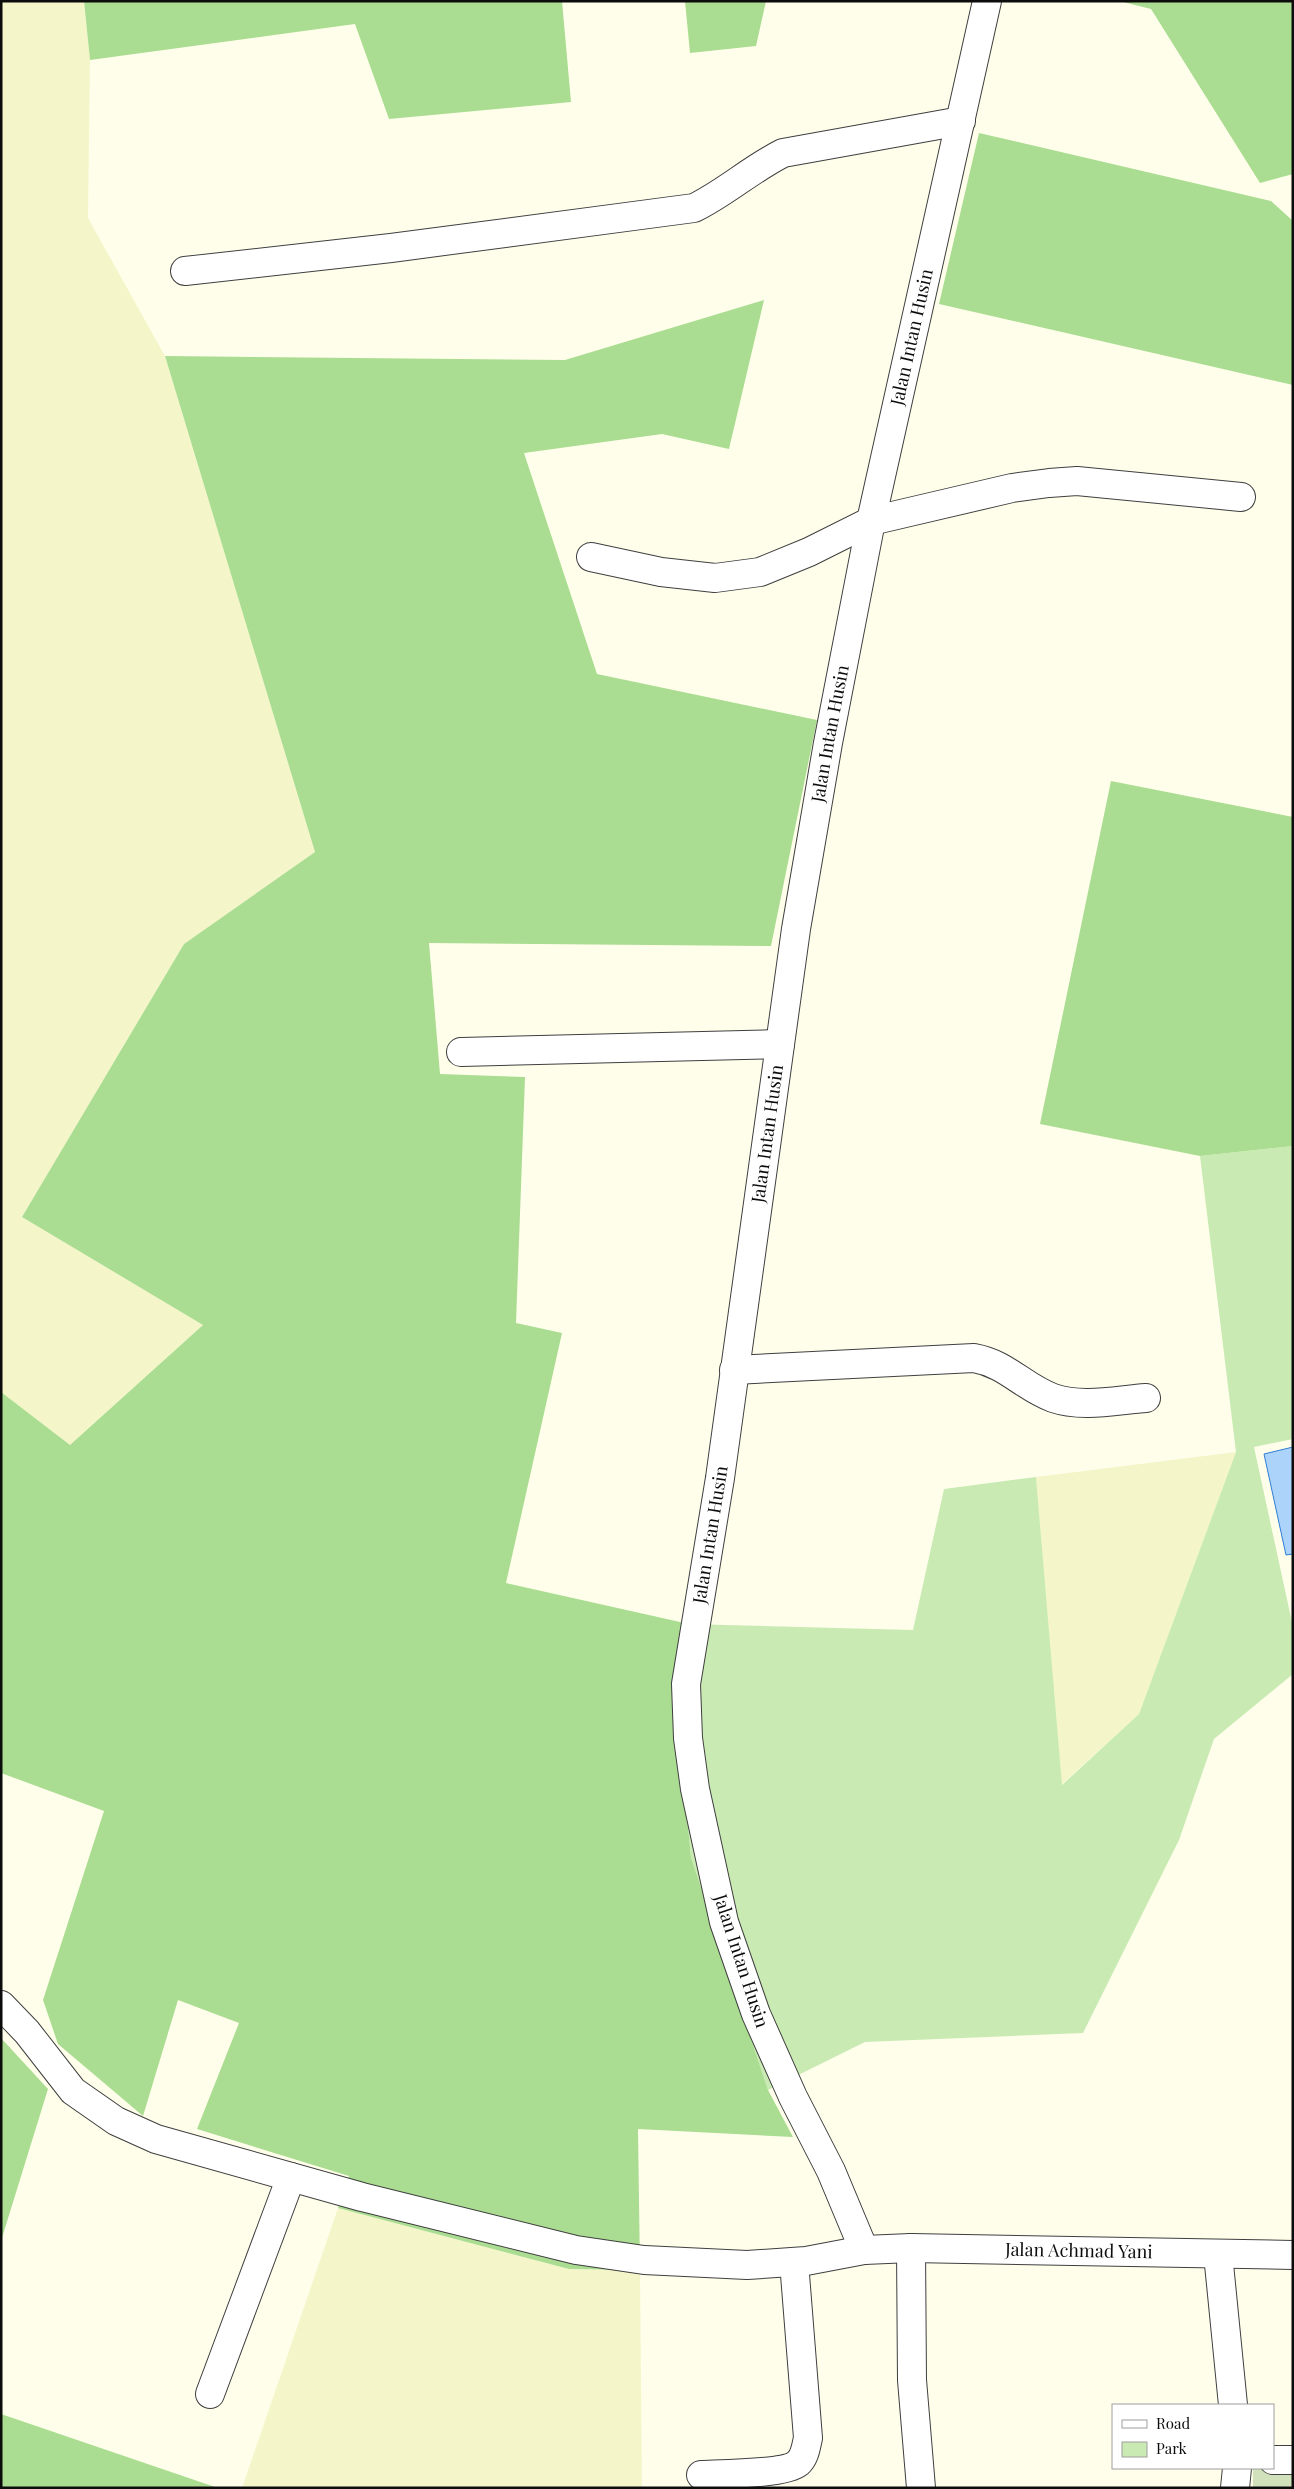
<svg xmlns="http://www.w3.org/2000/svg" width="1294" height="2489" font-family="'Playfair Display',serif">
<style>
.farmland{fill:#f4f6ca}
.green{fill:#c9ebb3}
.forest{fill:#aadd91}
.cemetery{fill:#d0e1bb}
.water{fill:#acd3f9;stroke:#307ed4}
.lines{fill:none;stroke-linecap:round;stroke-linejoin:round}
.minor-casing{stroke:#3f3f3f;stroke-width:30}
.minor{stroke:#fff;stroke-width:28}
.labels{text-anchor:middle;stroke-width:5;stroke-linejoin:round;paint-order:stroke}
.street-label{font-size:18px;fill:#0c0c0c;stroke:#fff}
</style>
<rect width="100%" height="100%" fill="#fffeeb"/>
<path class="farmland" d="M1,1H84L90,60L88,218L165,356L315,852L184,944L22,1217L203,1325L70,1445L1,1392Z
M1236,1452L1139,1714L1061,1785L1036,1477Z
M338,2208L569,2269L640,2270L642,2488H242Z"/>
<path class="green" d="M1293,1146V1439L1254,1447L1293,1627V1674L1214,1739L1179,1840L1083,2033L865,2042L768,2090L691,1857L675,1696L689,1624L913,1630L944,1489L1036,1477L1062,1785L1139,1714L1236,1452L1200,1156Z"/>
<path class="forest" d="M84,1H562L571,102L389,119L355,24L90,60Z
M685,1H766L756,46L690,53Z
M1119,1H1293V174L1260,183L1151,9Z
M979,133L1271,201L1293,221V385L939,304Z
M764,300L729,449L662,434L524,453L597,674L817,720L771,946L429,943L440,1074L525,1077L516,1323L562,1333L506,1583L689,1624L675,1696L691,1857L768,2090L793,2137L638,2129L640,2270L569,2269L338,2208L349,2176L197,2129L239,2023L178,2000L143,2116L58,2044L43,2000L104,1811L1,1773V1392L70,1445L203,1325L22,1217L184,944L315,852L165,356L565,360Z
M1111,781L1293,817V1146L1200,1156L1040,1124Z
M1,2038L48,2089L1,2241Z
M1,2414L218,2488H1Z"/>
<path class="cemetery" d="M1293,2456V2488H1253V2468H1273Z"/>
<path class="water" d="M1293,1447V1554L1286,1555L1264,1454Z"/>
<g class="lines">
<g class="minor-casing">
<g id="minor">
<path d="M185,271L391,248L694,208C725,193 751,169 783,153L961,121"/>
<path d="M591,557L661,572L715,578L760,572L809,552L871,521L1012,488L1049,483L1077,481L1241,497"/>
<path d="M461,1052L780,1044"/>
<path d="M734,1370L974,1358C1007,1364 1023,1387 1053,1398C1082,1408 1117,1400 1146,1398"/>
<path id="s1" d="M1,2005L27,2032L73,2091L116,2121L156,2139L362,2197L576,2250L644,2260L747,2265L806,2261L864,2250L911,2248L1293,2255"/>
<path d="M911,2248L912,2380L921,2488"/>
<path id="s2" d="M864,2250L831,2171L793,2097L756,2014L724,1922L695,1789L688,1738L686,1684L720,1478L796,929L828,743L871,521L987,1"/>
<path d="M1218,2254L1233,2405"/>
<path d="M210,2394L291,2177"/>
<path d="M1273,2460H1293"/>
<path d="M701,2475C719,2474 786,2474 798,2463C805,2457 806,2446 808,2438L794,2262"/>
<path d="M1235,2488L1237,2468"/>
</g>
</g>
<use href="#minor" class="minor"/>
</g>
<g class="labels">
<g class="street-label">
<text dy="6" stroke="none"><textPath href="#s2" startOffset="1965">Jalan Intan Husin</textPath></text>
<text dy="6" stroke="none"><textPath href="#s2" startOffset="1560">Jalan Intan Husin</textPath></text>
<text dy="6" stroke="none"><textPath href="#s2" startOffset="1155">Jalan Intan Husin</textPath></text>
<text dy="6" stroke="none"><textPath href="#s2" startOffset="750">Jalan Intan Husin</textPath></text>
<text transform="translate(741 1961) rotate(72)" y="6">Jalan Intan Husin</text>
<text dy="6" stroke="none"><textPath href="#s1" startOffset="1148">Jalan Achmad Yani</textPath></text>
</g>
</g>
<rect width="1294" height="2489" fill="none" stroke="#0c0c0c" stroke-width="5"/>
<rect x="1112" y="2404" width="162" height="65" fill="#ffffff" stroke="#9e9e9e"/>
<rect x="1122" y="2420" width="25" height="8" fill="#ffffff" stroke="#9e9e9e"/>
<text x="1156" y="2429" font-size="15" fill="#0c0c0c">Road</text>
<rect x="1122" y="2442" width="25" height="15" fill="#c9ebb3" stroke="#9e9e9e"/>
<text x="1156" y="2454" font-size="15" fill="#0c0c0c">Park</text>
</svg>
